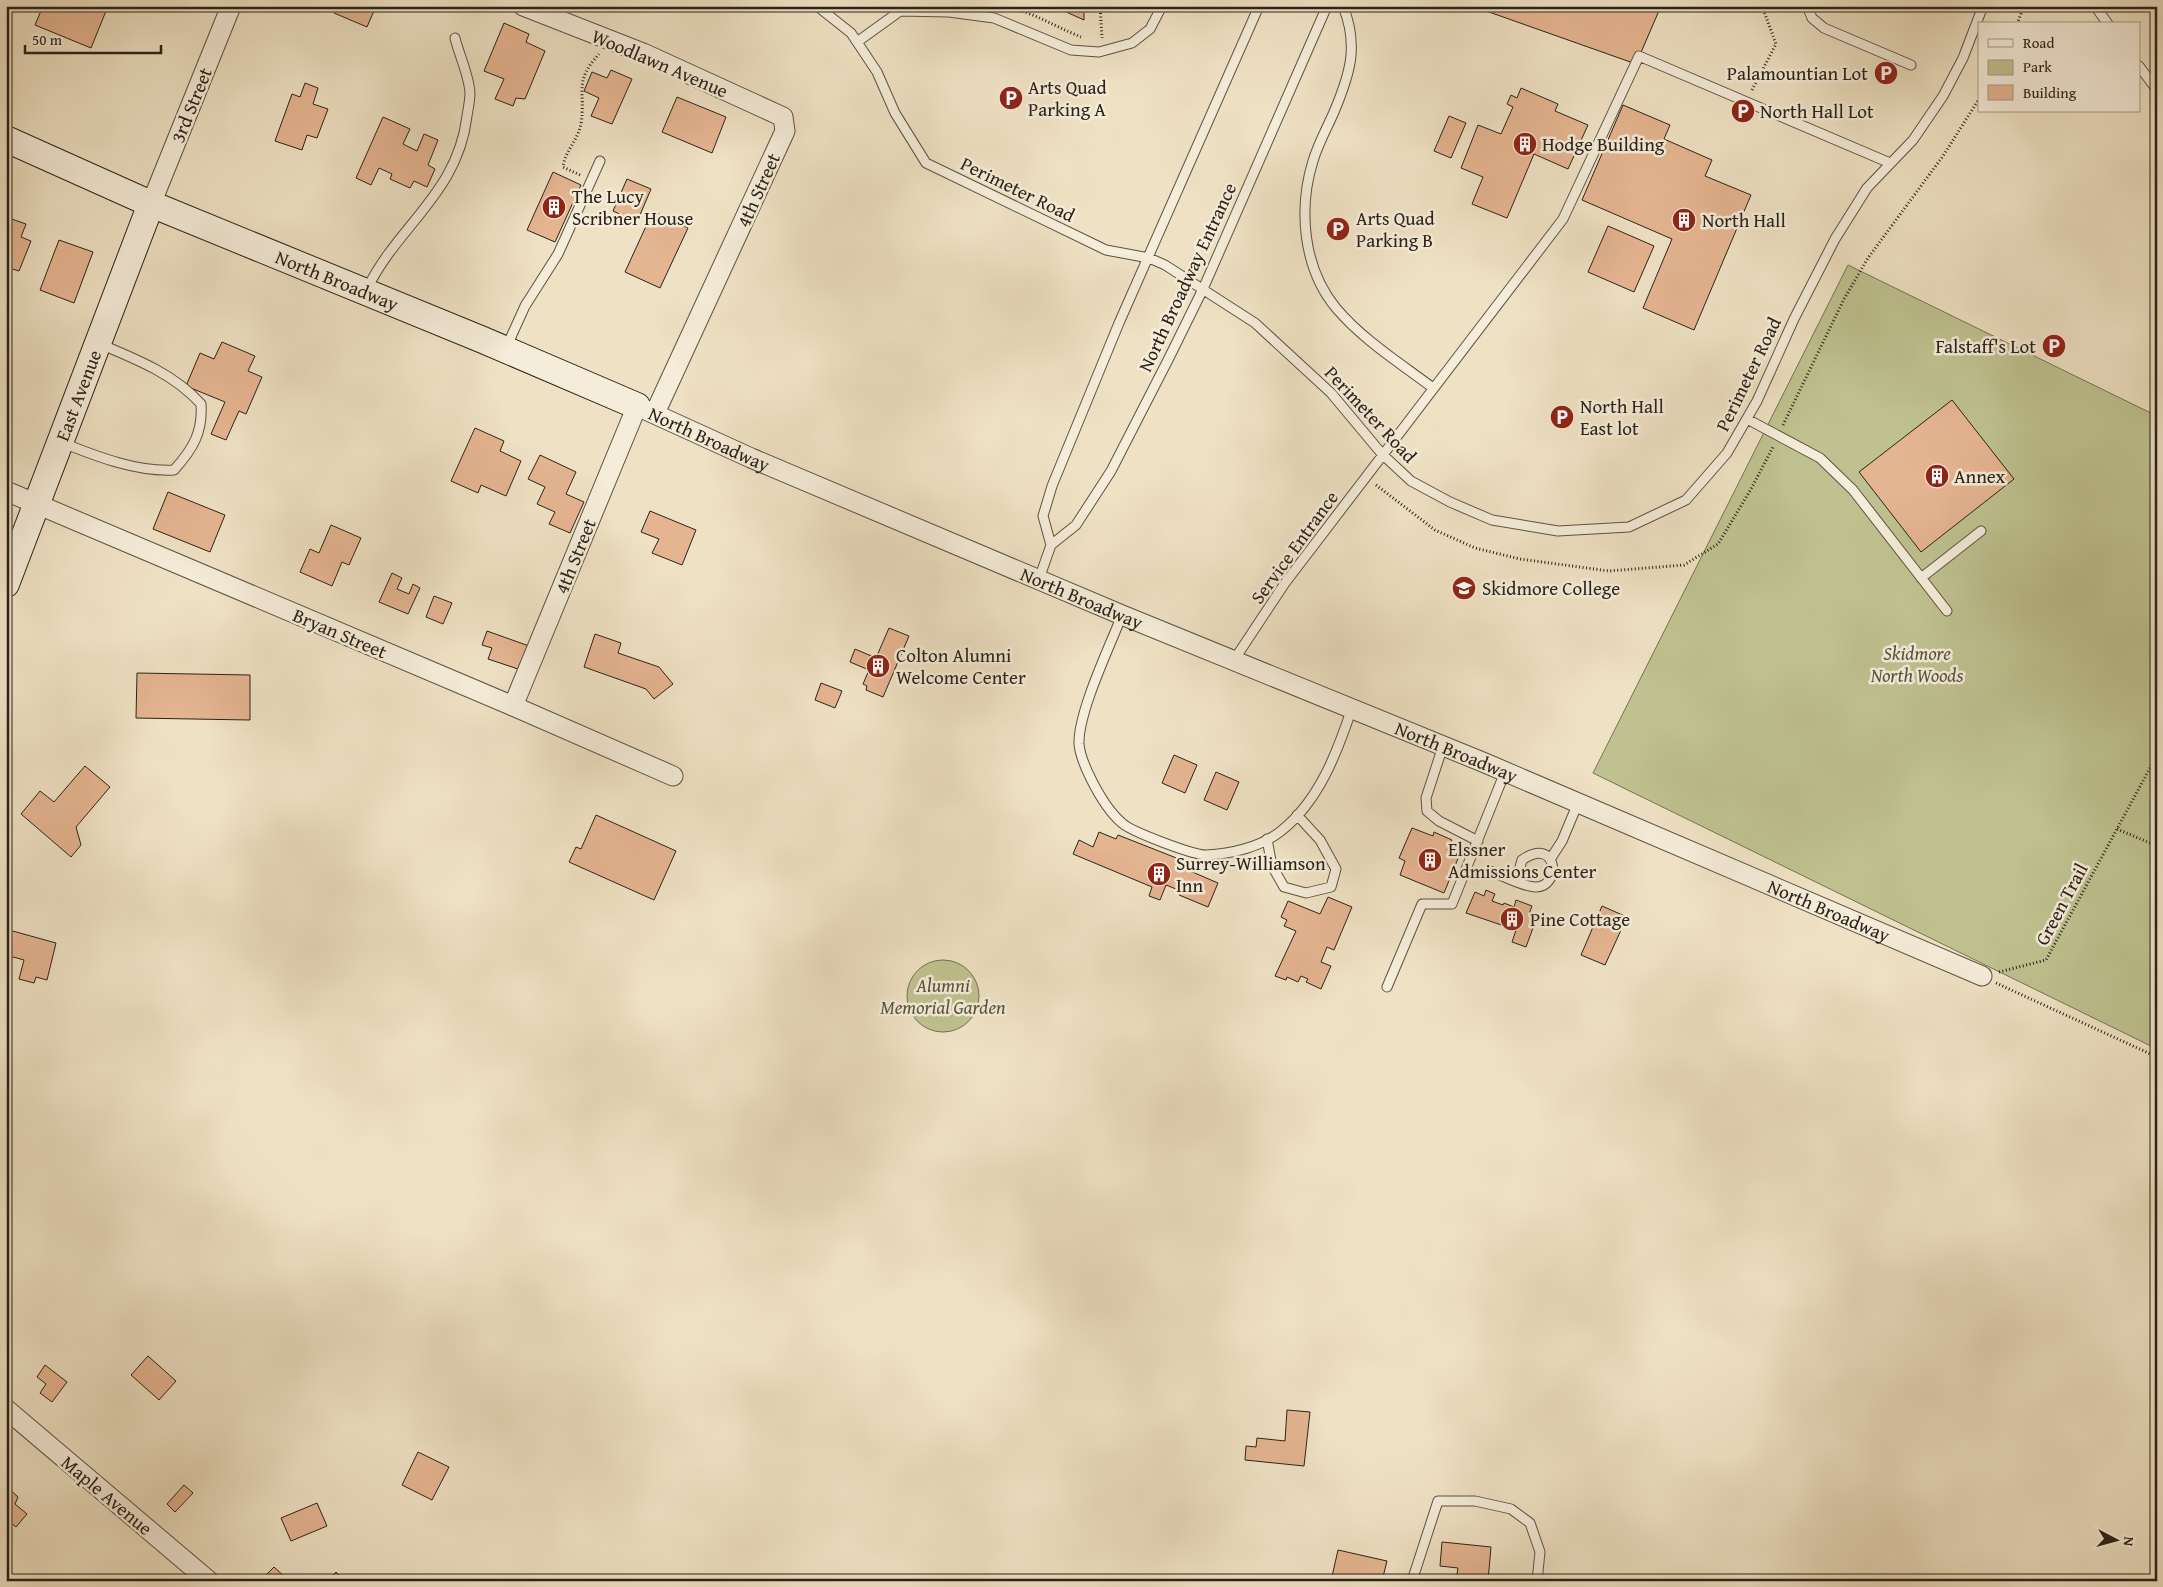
<svg xmlns="http://www.w3.org/2000/svg" width="2163" height="1587" font-family="'Gentium Book Plus',serif">
<style>
.green{fill:#bfc290;stroke:#747254}
.building{fill:#e5b591;stroke:#2a2219}
.lines{fill:none;stroke-linecap:round;stroke-linejoin:round}
.lane-casing{stroke:#5b5244;stroke-width:11}
.street-casing{stroke:#5b5244;stroke-width:21}
.secondary-casing{stroke:#2a2219;stroke-width:28}
.path{stroke:#2a2219;stroke-width:3;stroke-dasharray:1 2.5;stroke-linecap:butt}
.lane{stroke:#f5ecd9;stroke-width:9}
.street{stroke:#f5ecd9;stroke-width:19}
.secondary{stroke:#f5ecd9;stroke-width:26}
.labels{text-anchor:middle;stroke-width:5;stroke-linejoin:round;paint-order:stroke}
.street-label{font-size:19px;fill:#2a2219;stroke:#f5ecd9}
.poi-label{font-size:19px;fill:#2a2219;stroke:#f5ecd9;text-anchor:start}
.park-label{font-size:19px;font-style:italic;fill:#57523d;stroke:#f5ecd9}
</style>
<rect width="100%" height="100%" fill="#efe2c4"/>
<filter id="stains"><feTurbulence type="fractalNoise" baseFrequency=".004" numOctaves="4"/><feColorMatrix values="0 0 0 0 .2 0 0 0 0 .09 0 0 0 0 .02 0 0 0 .5 -.17"/></filter>
<radialGradient id="worn" r=".72"><stop offset=".6" stop-color="#630" stop-opacity="0"/><stop offset="1" stop-color="#630" stop-opacity=".3"/></radialGradient>
<path class="green" d="M1848,265L2157,416V1049L1593,773Z
M907 996a36 36 0 1 1 72 0a36 36 0 1 1-72 0Z"/>
<path class="building" d="M43,6H108L91,48L35,25Z
M337,6H376L367,27L334,13Z
M1053,6H1084V20Z
M1472,6H1661L1636,64Z
M504,23L529,34L526,42L545,51L525,99L516,98L513,106L495,99L504,79L484,71Z
M611,70L632,79L612,124L591,116L599,98L584,91L592,72L607,78Z
M305,83L318,88L313,104L328,109L317,138L307,135L302,150L275,141L292,94L300,97Z
M1521,88L1558,104L1555,111L1588,125L1568,169L1534,154L1507,218L1472,204L1483,177L1461,168L1478,125L1501,134L1513,107L1507,104L1511,95L1517,98Z
M677,97L726,117L712,153L662,132Z
M1623,105L1670,125L1664,139L1712,160L1705,176L1751,195L1694,330L1643,308L1672,239L1582,200Z
M1449,116L1466,123L1451,158L1434,151Z
M383,117L410,129L403,144L417,151L424,134L438,140L428,165L435,169L427,187L414,181L410,188L390,179L392,174L379,168L371,185L356,178Z
M553,172L581,185L555,242L527,230Z
M627,179L651,189L637,222L613,211Z
M653,211L688,228L660,288L625,272Z
M6,217L26,224L21,237L31,241L19,271L6,267Z
M1608,226L1654,246L1634,292L1588,272Z
M59,240L93,252L74,303L40,290Z
M222,342L255,356L248,371L262,377L246,414L239,411L226,440L211,434L225,402L186,386L200,353L214,359Z
M1952,400L2014,479L1921,552L1859,472Z
M475,428L504,441L500,451L521,461L506,496L481,485L478,493L451,481Z
M540,455L576,472L566,494L584,502L570,533L549,524L555,512L537,504L545,487L528,479Z
M168,492L225,515L210,552L153,529Z
M650,511L696,530L682,565L652,553L659,539L641,532Z
M331,525L361,538L349,565L342,562L332,586L300,572L310,549L319,553Z
M392,573L402,578L397,589L409,594L413,584L420,588L408,614L379,602Z
M434,596L452,603L443,624L426,617Z
M889,628L909,636L883,697L866,690L867,686L863,684L869,670L850,662L855,649L876,658Z
M487,631L529,646L521,670L488,659L492,648L482,645Z
M595,634L621,643L618,653L659,667L673,684L654,699L646,689L584,667Z
M137,673L250,675V720L136,718Z
M821,683L842,691L835,708L815,700Z
M1174,755L1197,765L1185,793L1162,783Z
M85,766L110,787L76,827L81,845L71,857L21,814L40,791L54,802Z
M1216,772L1239,782L1227,810L1204,800Z
M596,815L676,851L654,900L569,862L576,847L581,849Z
M1412,828L1433,836L1434,832L1452,840L1447,850L1459,856L1444,893L1400,875L1405,861L1399,858Z
M1099,832L1116,839L1118,835L1179,859L1176,865L1218,883L1208,907L1179,895L1181,891L1166,885L1160,900L1149,896L1152,887L1073,854L1079,840L1093,847Z
M1486,890L1495,894L1492,901L1503,905L1504,903L1514,907L1516,900L1532,906L1529,914L1537,917L1526,947L1512,942L1516,930L1466,913L1475,892L1484,896Z
M1328,897L1352,907L1334,950L1327,947L1321,962L1331,966L1321,989L1306,982L1308,979L1301,976L1298,982L1287,977L1286,980L1275,976L1296,931L1284,926L1287,920L1281,917L1288,901L1320,914Z
M1602,906L1627,917L1605,965L1581,955Z
M9,930L56,943L47,980L36,977L34,983L19,979L24,960L6,955Z
M148,1356L176,1381L159,1400L131,1375Z
M45,1365L67,1382L52,1402L40,1393L46,1384L37,1377Z
M1287,1410L1310,1412L1304,1466L1245,1460L1246,1446L1256,1447L1257,1438L1285,1441Z
M418,1452L449,1467L432,1500L402,1485Z
M184,1485L193,1493L175,1512L167,1504Z
M6,1486L18,1497L15,1504L27,1514L16,1527L6,1519Z
M317,1503L327,1526L291,1541L281,1518Z
M1442,1542L1491,1547L1488,1581L1456,1580L1458,1568L1440,1566Z
M1338,1550L1387,1561L1382,1581H1331Z
M274,1567L287,1579L285,1581H266L263,1578Z
M336,1572L345,1581H328Z"/>
<g class="lines">
<g class="lane-casing">
<path id="lane" d="M817,6L851,33L877,72L895,113L926,163L1106,250L1149,258L1165,265L1255,323L1331,393L1382,454L1411,481L1450,502L1492,520L1558,531L1629,527L1686,500L1727,453L1757,401L1794,319L1835,239L1867,188L1913,140L1943,96L1963,58L1983,6
M1343,6C1359,46 1350,74 1334,112C1327,128 1318,144 1313,161C1298,209 1303,268 1336,308C1363,340 1400,363 1433,388
M1807,6L1812,18L1824,28L1911,65
M1972,6L1982,10
M2095,6L2108,24
M857,42L900,11L949,12L994,18L1071,50L1099,52L1132,43L1150,29L1162,6
M2139,66L2154,86
M367,289C398,225 458,193 467,116C468,109 470,100 470,93C469,75 459,55 455,38
M506,348L525,306L558,254L600,161
M1747,419L1820,458L1853,490L1947,611
M63,443C98,457 137,472 174,470C193,449 203,432 201,404C174,374 136,359 100,344
M1051,545L1076,525L1111,471L1169,358L1203,289L1327,6
M1921,578L1981,531
M1039,579L1051,545L1043,516L1052,486L1119,323L1259,6
M1122,615C1110,646 1078,712 1079,744C1080,756 1086,769 1091,779C1099,795 1109,812 1122,823C1132,832 1193,855 1206,855C1231,854 1261,847 1281,831C1319,801 1337,753 1352,708
M1234,660L1285,583L1563,219L1639,56L1890,163
M1443,746L1426,798L1427,811L1439,821L1478,841
M1267,839L1272,866L1284,887L1306,893L1331,887L1336,869L1320,840L1297,815
M1551,858L1562,841L1578,803
M1490,871C1504,876 1521,886 1535,887C1562,888 1558,835 1522,860L1519,871L1521,882
M1387,987L1422,904H1452L1505,772
M1412,1581L1438,1501H1475L1511,1509L1530,1523L1540,1552L1537,1581"/>
</g>
<g class="street-casing">
<g id="street">
<path d="M523,6L643,53L783,117L785,131L655,413"/>
<path d="M151,204L231,6"/>
<path d="M6,491L513,706L673,776"/>
<path id="s1" d="M513,706L637,406L751,458L1122,615L1485,763L1982,976"/>
<path d="M6,1409L209,1581"/>
</g>
</g>
<g class="secondary-casing">
<g id="secondary">
<path id="s2" d="M6,139L151,204L483,340L637,406"/>
<path id="s3" d="M6,584L151,204"/>
</g>
</g>
<path class="path" d="M1006,6C1034,13 1054,26 1081,37
M1100,6L1102,38
M2017,24L2024,6
M1752,90L1776,44L1762,6
M580,175L563,167C565,151 578,140 581,124C586,90 573,83 599,54
M1783,425L1844,299L1868,258L1943,156L1979,99
M1376,485L1435,530L1475,548L1520,559L1609,571L1684,565L1718,544L1751,489L1773,447
M2117,829L2157,846
M1999,972L2046,960L2157,755
M1996,983L2157,1057"/>
<use href="#lane" class="lane"/>
<use href="#street" class="street"/>
<use href="#secondary" class="secondary"/>
</g>
<defs>
<g id="parking-disc" transform="scale(1.25)"><circle r="9.5" fill="#8f2418" stroke="#f5ecd9"/><path d="M-3.5-5.5H1a3.5 3.5 0 0 1 0 7H-1V5.5H-3.5ZM-1-3.4V-.6H.8a1.4 1.4 0 0 0 0-2.8Z" fill="#fff"/></g>
<g id="building-disc" transform="scale(1.25)"><circle r="9.5" fill="#8f2418" stroke="#f5ecd9"/><path d="M-4-6H4V6H1V3H-1V6H-4ZM-2.5-4.3h1.7v1.8h-1.7ZM.8-4.3h1.7v1.8H.8ZM-2.5-1h1.7V.8h-1.7ZM.8-1h1.7V.8H.8Z" fill="#fff"/></g>
<g id="university-disc" transform="scale(1.25)"><circle r="9.5" fill="#8f2418" stroke="#f5ecd9"/><path d="M0-5L7-2L0 1L-7-2ZM-4 1L0 2.5L4 1V4Q0 6-4 4Z" fill="#fff"/></g>
</defs>
<g fill-rule="evenodd">
<use href="#parking-disc" x="1886" y="73"/>
<use href="#parking-disc" x="1011" y="98"/>
<use href="#parking-disc" x="1743" y="111"/>
<use href="#building-disc" x="1525" y="144"/>
<use href="#building-disc" x="554" y="207"/>
<use href="#building-disc" x="1684" y="220"/>
<use href="#parking-disc" x="1338" y="229"/>
<use href="#parking-disc" x="2054" y="346"/>
<use href="#parking-disc" x="1562" y="417"/>
<use href="#building-disc" x="1937" y="476"/>
<use href="#university-disc" x="1464" y="588"/>
<use href="#building-disc" x="878" y="666"/>
<use href="#building-disc" x="1430" y="860"/>
<use href="#building-disc" x="1159" y="874"/>
<use href="#building-disc" x="1512" y="919"/>
</g>
<g class="labels">
<g class="street-label">
<text transform="translate(660 63) rotate(23)" y="7">Woodlawn Avenue</text>
<text transform="translate(191 105) rotate(-68)" y="7">3rd Street</text>
<text transform="translate(1018 189) rotate(26)" y="7">Perimeter Road</text>
<text transform="translate(758 190) rotate(-66)" y="7">4th Street</text>
<text transform="translate(1187 277) rotate(-65)" y="7">North Broadway Entrance</text>
<text dy="7" stroke="none"><textPath href="#s2" startOffset="360">North Broadway</textPath></text>
<text transform="translate(1748 374) rotate(-64)" y="7">Perimeter Road</text>
<text dy="7" stroke="none"><textPath href="#s3" startOffset="202">East Avenue</textPath></text>
<text transform="translate(1371 414) rotate(47)" y="7">Perimeter Road</text>
<text dy="7" stroke="none"><textPath href="#s1" startOffset="404">North Broadway</textPath></text>
<text transform="translate(1294 547) rotate(-54)" y="7">Service Entrance</text>
<text transform="translate(575 556) rotate(-68)" y="7">4th Street</text>
<text dy="7" stroke="none"><textPath href="#s1" startOffset="809">North Broadway</textPath></text>
<text transform="translate(340 633) rotate(23)" y="7">Bryan Street</text>
<text dy="7" stroke="none"><textPath href="#s1" startOffset="1214">North Broadway</textPath></text>
<text transform="translate(2061 904) rotate(-62)" y="7">Green Trail</text>
<text dy="7" stroke="none"><textPath href="#s1" startOffset="1619">North Broadway</textPath></text>
<text transform="translate(107 1495) rotate(40)" y="7">Maple Avenue</text>
</g>
<g class="poi-label">
<text x="1868" y="80" text-anchor="end">Palamountian Lot</text>
<text x="1028" y="94">Arts Quad<tspan x="1028" dy="22">Parking A</tspan></text>
<text x="1760" y="118">North Hall Lot</text>
<text x="1542" y="151">Hodge Building</text>
<text x="572" y="203">The Lucy<tspan x="572" dy="22">Scribner House</tspan></text>
<text x="1356" y="225">Arts Quad<tspan x="1356" dy="22">Parking B</tspan></text>
<text x="1702" y="227">North Hall</text>
<text x="2036" y="353" text-anchor="end">Falstaff's Lot</text>
<text x="1580" y="413">North Hall<tspan x="1580" dy="22">East lot</tspan></text>
<text x="1954" y="483">Annex</text>
<text x="1482" y="595">Skidmore College</text>
<text x="896" y="662">Colton Alumni<tspan x="896" dy="22">Welcome Center</tspan></text>
<text x="1448" y="856">Elssner<tspan x="1448" dy="22">Admissions Center</tspan></text>
<text x="1176" y="870">Surrey-Williamson<tspan x="1176" dy="22">Inn</tspan></text>
<text x="1530" y="926">Pine Cottage</text>
</g>
<g class="park-label">
<text x="1917" y="660">Skidmore<tspan x="1917" dy="22">North Woods</tspan></text>
<text x="943" y="992">Alumni<tspan x="943" dy="22">Memorial Garden</tspan></text>
</g>
</g>
<rect width="2163" height="1587" fill="none" stroke="#efe2c4" stroke-width="25"/>
<rect x="8" y="8" width="2148" height="1572" fill="none" stroke="#2a2219" stroke-width="2.5"/>
<rect x="12" y="12" width="2138" height="1562" fill="none" stroke="#2a2219"/>
<rect x="1978" y="22" width="162" height="90" fill="#f5ecd9" stroke="#a49b8c"/>
<rect x="1988" y="39" width="25" height="8" fill="#f5ecd9" stroke="#a49b8c"/>
<text x="2023" y="48" font-size="15" fill="#2a2219">Road</text>
<rect x="1988" y="60" width="25" height="15" fill="#bfc290" stroke="#a49b8c"/>
<text x="2023" y="72" font-size="15" fill="#2a2219">Park</text>
<rect x="1988" y="85" width="25" height="15" fill="#e5b591" stroke="#a49b8c"/>
<text x="2023" y="98" font-size="15" fill="#2a2219">Building</text>
<g transform="translate(2116 1540) rotate(96)" stroke="#f5ecd9" stroke-width="4" paint-order="stroke">
<path d="M0-4L9 19L0 12L-9 19Z" fill="#2a2219"/>
<text y="-8" font-size="14" font-weight="bold" text-anchor="middle" fill="#2a2219">N</text>
</g>
<path d="M25 45v8h136v-8" fill="none" stroke="#2a2219" stroke-width="2.5"/>
<text x="32" y="45" font-size="15" fill="#2a2219" stroke="#f5ecd9" stroke-width="4" paint-order="stroke">50 m</text>
<rect width="100%" height="100%" filter="url(#stains)"/>
<rect width="100%" height="100%" fill="url(#worn)"/>
</svg>
